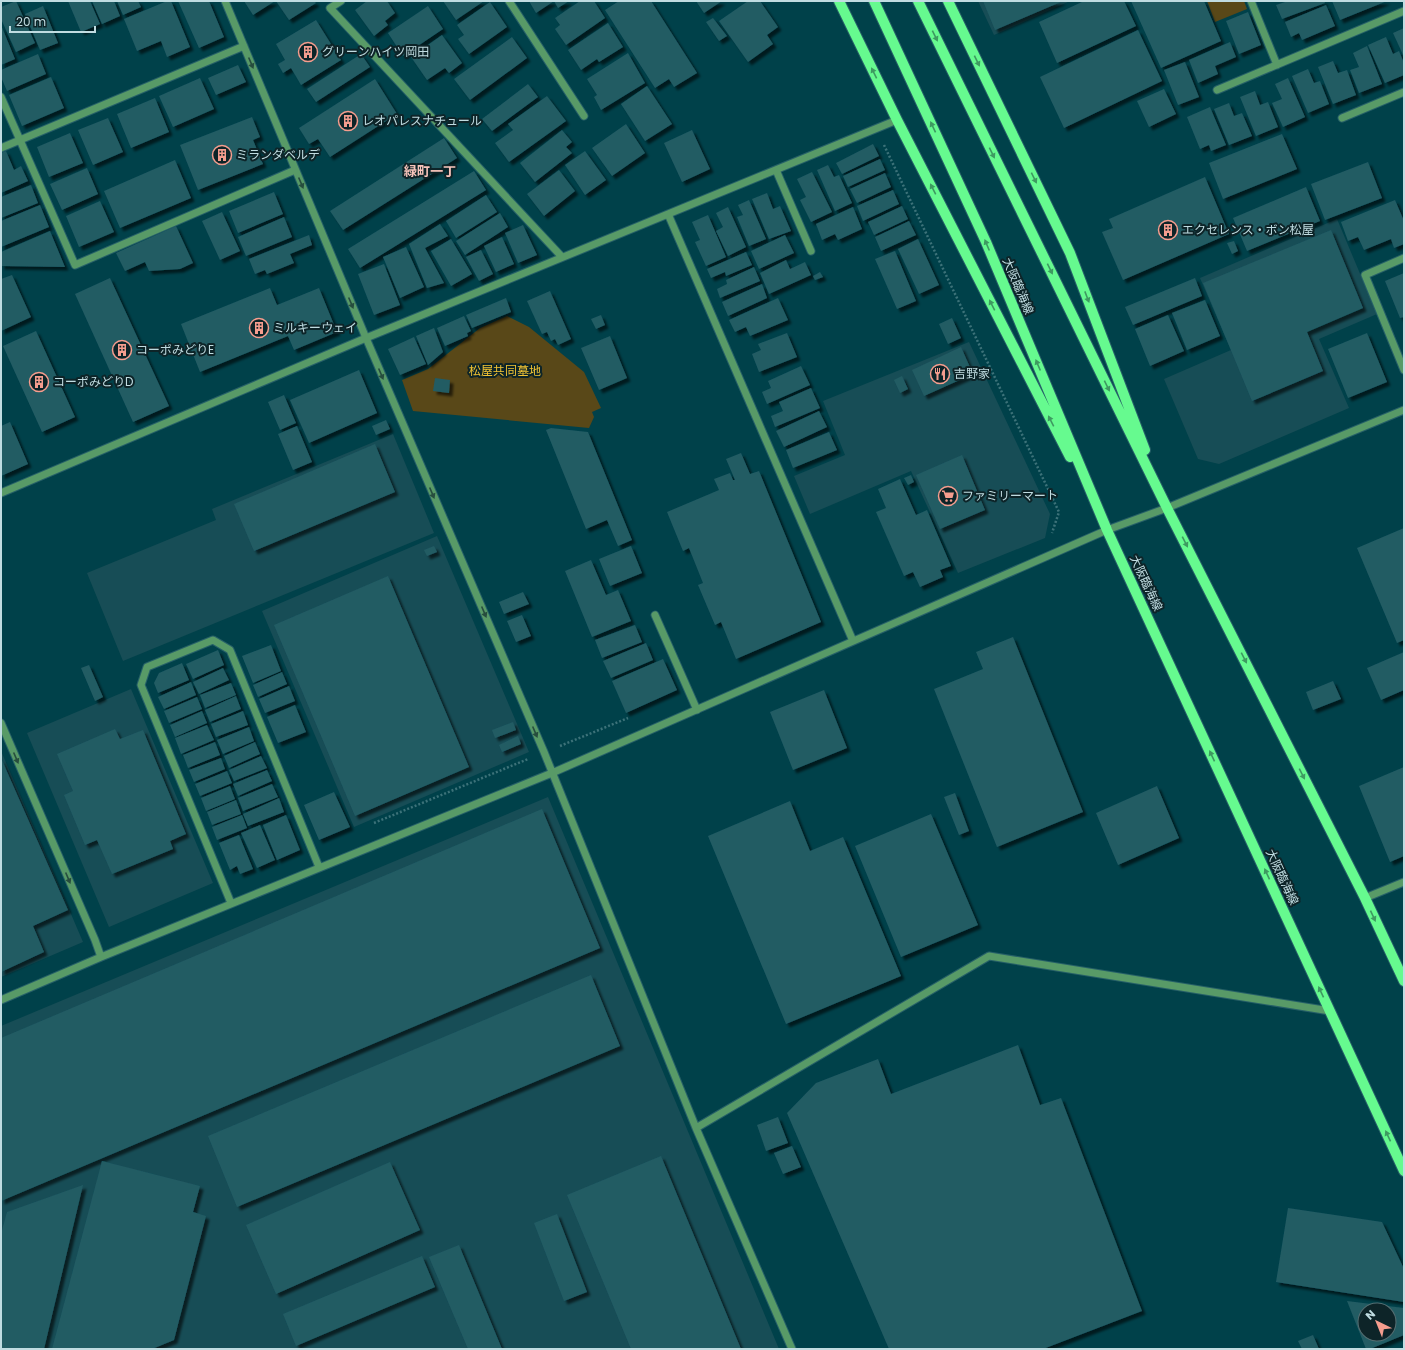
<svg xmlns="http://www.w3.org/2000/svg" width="1405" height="1350" font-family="Poppins,'Noto Sans JP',sans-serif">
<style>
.built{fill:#174d56}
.green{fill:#594818}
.building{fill:#215b64;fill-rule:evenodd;filter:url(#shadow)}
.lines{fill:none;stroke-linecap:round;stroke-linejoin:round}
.minor-casing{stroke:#266068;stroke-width:9}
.major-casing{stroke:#266068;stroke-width:12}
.path{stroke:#3c7279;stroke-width:2.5;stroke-dasharray:2 2;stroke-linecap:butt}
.minor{stroke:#589a67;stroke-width:7}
.major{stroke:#66fa8f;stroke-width:10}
.oneway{fill:#3e9a61}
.oneway2{fill:#274d3e}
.labels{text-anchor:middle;stroke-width:4;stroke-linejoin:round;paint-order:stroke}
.poi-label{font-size:12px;fill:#c0dce1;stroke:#0d2428;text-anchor:start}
.street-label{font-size:12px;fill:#c0dce1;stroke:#0d2428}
.park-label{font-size:12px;fill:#f2c434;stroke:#0d2428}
.neighbourhood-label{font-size:13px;font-weight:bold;fill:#f7c4bb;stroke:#0d2428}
</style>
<defs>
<filter id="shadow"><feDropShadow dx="3.5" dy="3.5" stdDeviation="1" flood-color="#0009"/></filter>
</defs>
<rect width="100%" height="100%" fill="#00414a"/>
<path class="built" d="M978,1H1070L994,35Z
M1337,219L1377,314L1319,339L1349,408L1219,464L1198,459L1164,379L1231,350L1200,278Z
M969,342L1050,514L1045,538L958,573L911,471L810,514L794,476L845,455L823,401Z
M393,434L434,533L123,661L87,573L216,520L212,509Z
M437,536L529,752L354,827L262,611Z
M131,689L213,883L109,927L27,733Z
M1,751L83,942L1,977Z
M548,797L779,1349H1V1026Z"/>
<path class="green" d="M1207,1H1244L1247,9L1215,22Z
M507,316L529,327L584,372L601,408L592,412L594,417L589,428L413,411L402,380L428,369L480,328Z"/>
<path class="building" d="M16,1L35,43L16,52L1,19V7Z
M68,1H90L100,24L81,32Z
M92,1H114L120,16L102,24Z
M117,1H138L141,7L123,15Z
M167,1H171L190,47L167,57L161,41L137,51L124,19Z
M178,1H209L224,37L199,48Z
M244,1H275L253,15Z
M276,1H314L316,3L289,20Z
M367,1H387L395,13L385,21L388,25L374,36L355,10Z
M443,1H484L456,20Z
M529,1H569L558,8L554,1L536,13Z
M580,1H594L605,18L566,45L555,29L560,25L555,18Z
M619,1H651L697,73L674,87L669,79L655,88L605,10Z
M696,1H722L704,13Z
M748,1H760L778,27L767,35L773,44L748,62L719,21Z
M983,1H1063L995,30Z
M1084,1H1124L1136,26L1057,63L1039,22Z
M1131,1H1204L1221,41L1161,68Z
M1288,1H1324L1325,3L1282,19L1276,5Z
M1332,1H1387L1340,20Z
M490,2L507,27L469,54L458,39L464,35L457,25Z
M1326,5L1335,26L1302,40L1299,33L1291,37L1285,22Z
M43,6L58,43L40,50L25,14Z
M428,6L443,29L403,56L388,33Z
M1248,12L1261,45L1239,54L1226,21Z
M713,18L727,36L719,41L706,22Z
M316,20L341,60L301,85L291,68L283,73L278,64L285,60L276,44Z
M608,23L623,47L599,62L597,59L581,70L568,50Z
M1,25L15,59L1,65Z
M1404,28V57L1393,33Z
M1138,30L1162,81L1064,128L1040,77Z
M442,35L462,63L449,73L445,68L427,80L411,57Z
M512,37L527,58L470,100L454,79Z
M1386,37L1393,54L1399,51L1404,63V75L1385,83L1368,45Z
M1230,42L1236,57L1215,66L1218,74L1198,83L1189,60Z
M1367,46L1382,84L1359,93L1350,70L1359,67L1353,53Z
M628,53L645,83L601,110L594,97L597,95L587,79Z
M38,54L46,74L7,91L1,77V70Z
M361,54L370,67L316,102L307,89Z
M1333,61L1338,73L1347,70L1356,95L1333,104L1318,67Z
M1185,62L1199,97L1178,105L1164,70Z
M238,65L246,82L216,95L208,78Z
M1308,69L1314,83L1320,81L1329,104L1308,113L1292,76Z
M51,77L64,108L22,126L9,95Z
M200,78L214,109L173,127L159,96Z
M1288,78L1305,117L1283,127L1272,103L1282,99L1275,84Z
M375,79L397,114L330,157L318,139L309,144L299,128Z
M528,84L538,97L492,131L482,119Z
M647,86L672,124L645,141L621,104Z
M1164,89L1176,114L1149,127L1137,101Z
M1255,91L1260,105L1268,102L1278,127L1256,136L1240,97Z
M547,96L566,121L509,162L495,143L513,130L508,124Z
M155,98L169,132L131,148L117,114Z
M1229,103L1234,116L1242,113L1252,136L1229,145L1214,109Z
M1210,107L1226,145L1211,151L1209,145L1200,149L1187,117Z
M252,117L260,137L253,140L263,164L198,190L180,145Z
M108,118L123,152L93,165L78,130Z
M626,124L645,153L612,176L592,148Z
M562,130L572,142L566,147L572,153L535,182L520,163Z
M692,130L710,169L682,182L664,143Z
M70,133L83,163L49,177L37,147Z
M1282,134L1297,169L1223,199L1209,163Z
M444,138L457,158L343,230L330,211Z
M873,144L879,156L842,174L836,163Z
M6,151L14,170L21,166L28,181L1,193V153Z
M585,151L606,180L585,195L565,165Z
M880,159L885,170L848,187L843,176Z
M175,160L191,198L120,228L104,191Z
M1368,162L1382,198L1325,220L1311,184Z
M828,165L834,177L839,175L852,203L835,211L817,170Z
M87,168L98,194L62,210L50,184Z
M559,170L575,191L544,216L527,194Z
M474,171L486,190L360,268L348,249Z
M812,172L832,212L811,222L800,200L806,197L797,179Z
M885,173L891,187L857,203L850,189Z
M1205,177L1229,234L1123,280L1102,232L1113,228L1109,219Z
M31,185L38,203L1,218V197Z
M1306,187L1320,221L1247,251L1233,218Z
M893,190L899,204L863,221L857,206Z
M274,192L283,214L238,233L229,211Z
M767,193L773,209L780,206L791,231L769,239L752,199Z
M486,195L497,212L456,238L446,221Z
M749,200L766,239L749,246L737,217L743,215L738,205Z
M1395,200L1404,221V244L1394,248L1391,239L1364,250L1358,237L1348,241L1341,222Z
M100,201L114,232L79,247L66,216Z
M40,205L49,227L1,247V221Z
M902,206L908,219L874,235L868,222Z
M728,207L746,247L728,256L716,231L723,227L716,213Z
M853,207L862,229L838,240L835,234L822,240L816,224Z
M222,212L240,251L220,260L202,221Z
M500,213L508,227L465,255L456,241Z
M708,215L726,257L706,266L695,242L700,240L692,222Z
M284,217L292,237L246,256L238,237Z
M909,221L916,235L881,251L875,237Z
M440,224L448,236L425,248L444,283L427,288L409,244Z
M523,225L537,255L518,263L505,233Z
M176,226L193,263L180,269L149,271L145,262L125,271L116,253Z
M1331,230L1363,308L1307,332L1323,371L1252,401L1203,283Z
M50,231L65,267L1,266V252Z
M309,235L312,245L290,254L294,263L267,274L265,270L255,274L249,259Z
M785,235L794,253L759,269L751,251Z
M502,237L514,264L496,272L484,246Z
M451,239L472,274L451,286L431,251Z
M918,239L939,285L919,294L898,249Z
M1234,241L1238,251L1232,254L1227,243Z
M406,247L424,287L400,298L383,257Z
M481,250L493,274L479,281L466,257Z
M895,251L916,301L897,309L875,259Z
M746,252L752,265L726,276L725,272L711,278L707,269Z
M786,260L790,269L805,262L811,275L769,294L760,273Z
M384,264L400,305L374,315L358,274Z
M754,267L760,281L720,298L717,289L727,284L726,280Z
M820,272L823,277L815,280L813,276Z
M1404,273V317L1400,318L1385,281Z
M12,275L31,317L1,331V279Z
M110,278L169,406L133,422L75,294Z
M1195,278L1202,296L1133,325L1125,307Z
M762,284L767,298L728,316L722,302Z
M270,288L277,305L319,288L337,332L294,350L288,336L200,372L181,324Z
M550,291L571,339L558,345L555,339L551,341L547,332L542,334L527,301Z
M506,298L511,312L472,328L466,315Z
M778,298L788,320L750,336L746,327L735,332L729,320Z
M1205,300L1220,336L1187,350L1172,313Z
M601,315L605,325L596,329L591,319Z
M1168,315L1184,351L1150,366L1135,329Z
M464,316L471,331L467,333L468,336L445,346L437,328Z
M952,318L961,338L948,344L939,324Z
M434,328L443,352L428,365L416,336Z
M36,331L75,417L42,432L3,346Z
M787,333L797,357L759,372L752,354L761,350L758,344Z
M1367,333L1387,382L1348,398L1328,349Z
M610,336L627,378L599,390L581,348Z
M414,337L426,364L400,375L388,349Z
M961,347L973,374L924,396L912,370Z
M801,366L810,385L767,404L762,392L771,388L768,381Z
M359,370L377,413L309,443L290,400Z
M902,376L908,389L900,393L894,380Z
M435,378L450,380L449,393L433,391Z
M811,388L820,408L775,427L771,416L783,411L779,402Z
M284,395L296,423L280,430L268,402Z
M819,411L827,427L784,447L776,431Z
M386,420L390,429L376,435L372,426Z
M10,422L28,464L1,476V426Z
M297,426L312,462L293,470L278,434Z
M551,428L588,432L632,540L618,546L607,520L586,529L546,430Z
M829,432L837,450L793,468L786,450Z
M375,444L395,492L254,551L234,504Z
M741,453L750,474L759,471L821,622L736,659L721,622L715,625L698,585L703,583L689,548L683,551L667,512L719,490L714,479L730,473L733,480H735L726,459Z
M962,455L985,510L940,529L916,475Z
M911,475L914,482L908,485L904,478Z
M900,479L916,515L927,510L951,566L940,570L943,577L920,587L913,572L904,576L876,512L886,508L878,489Z
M1404,528V640L1397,643L1357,548Z
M434,546L437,552L427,556L424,550Z
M631,546L642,573L610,586L599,559Z
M591,560L606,595L618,590L631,621L592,637L565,571Z
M388,576L469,767L355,816L274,625Z
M523,592L529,604L504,614L499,602Z
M522,615L531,636L516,642L507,621Z
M635,625L642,642L602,658L595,640Z
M1013,637L1083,812L997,847L934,689L983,669L976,652Z
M646,643L653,660L611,678L603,661Z
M271,645L281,671L253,683L242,656Z
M218,650L224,665L193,679L186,664Z
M1404,652V690L1381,700L1367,668Z
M663,659L677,690L626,713L612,681Z
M182,663L189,680L158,693L154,683L159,673Z
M89,665L103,697L95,701L81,668Z
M223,668L229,680L199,694L193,682Z
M282,672L287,684L258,697L253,685Z
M1333,681L1341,699L1313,710L1306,692Z
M191,682L196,695L164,709L158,697Z
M231,683L236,695L205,708L200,695Z
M289,686L295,701L265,713L259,699Z
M824,690L847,748L793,770L770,712Z
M236,696L241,709L210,722L205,710Z
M197,697L202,709L169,723L164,711Z
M295,705L306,732L278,743L267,717Z
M202,711L207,723L175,737L170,725Z
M243,711L248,725L216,737L211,724Z
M513,722L516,730L495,738L492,730Z
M207,725L214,740L181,754L175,738Z
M249,727L254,741L223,754L217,740Z
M115,729L120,739L143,730L186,834L170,841L173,849L112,874L97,840L85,845L64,795L73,791L57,754Z
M518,736L521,744L502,752L499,745Z
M215,742L220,755L188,768L183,755Z
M255,742L260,754L229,768L224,756Z
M261,756L267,768L234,781L229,770Z
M1,758L68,910L33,926L44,952L1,972Z
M221,758L225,769L194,782L189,770Z
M1404,767V856L1390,862L1359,786Z
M267,770L272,781L238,796L233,784Z
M227,771L232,783L200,796L195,784Z
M272,784L278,797L243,811L238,798Z
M230,786L235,799L206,811L201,798Z
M1157,786L1179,838L1118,865L1096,813Z
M334,792L350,827L319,840L304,805Z
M955,793L969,831L959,835L944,797Z
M279,798L284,812L248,826L243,814Z
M236,800L241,814L212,825L207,812Z
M790,801L810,851L843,837L901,976L786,1024L708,836Z
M542,809L600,948L1,1201V1038Z
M931,814L978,925L901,957L855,846Z
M242,815L247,828L217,840L212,827Z
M286,815L300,850L277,860L263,825Z
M260,825L275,860L257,868L241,833Z
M239,835L253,869L240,874L237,866L230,870L219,843Z
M591,975L620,1046L237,1207L208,1136Z
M1018,1045L1040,1105L1061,1098L1142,1311L1043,1349H889L787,1113L816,1083L878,1059L891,1094Z
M778,1117L788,1143L766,1151L757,1125Z
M792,1146L801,1167L783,1174L774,1153Z
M661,1156L741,1349H631L567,1195Z
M102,1161L200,1186L193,1212L206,1216L174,1340L152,1349H52Z
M390,1162L420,1230L276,1294L246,1225Z
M83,1185L44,1349H1V1234L7,1212Z
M1288,1208L1382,1222L1404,1269V1302L1276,1282Z
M557,1214L587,1292L564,1301L534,1223Z
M459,1245L502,1349H468L429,1257Z
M422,1256L435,1287L296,1346L283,1314Z
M1347,1301L1404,1308V1335L1370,1349H1366ZM1365,1310H1389V1334H1365Z
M1313,1335L1319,1349H1302L1298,1341Z"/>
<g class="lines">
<g class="minor-casing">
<path id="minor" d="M225,1L366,338L544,752L696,1128L792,1349
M341,1L330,8L562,257
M509,1L584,116
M1251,1L1277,65
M1217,90L1404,11
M1,97L75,265L295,170
M1342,118L1404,92
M1,148L244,46
M776,170L811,251
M668,214L853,641
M1404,258L1365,275L1404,370
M1,493L366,338L897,120
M655,615L697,710
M1,723L95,940L101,957
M1365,898L1404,882
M231,903L141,685L147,667L213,640L230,650L319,867
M1,1000L101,957L552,773L1107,530L1167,508L1404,410
M696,1128L989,956L1330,1011"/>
</g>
<g class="major-casing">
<path id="major" d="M839,1L897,120L1070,457
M874,1L986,242L1107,530L1404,1171
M918,1L1167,508L1365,898L1404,981
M948,1L1070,253L1145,450"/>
</g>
<path class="path" d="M884,145L1059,512L1052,533
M560,746L628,718
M374,823L528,759"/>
<use href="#minor" class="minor"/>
<use href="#major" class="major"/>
</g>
<defs><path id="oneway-solid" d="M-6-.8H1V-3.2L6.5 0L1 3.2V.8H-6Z"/></defs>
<g class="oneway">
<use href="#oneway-solid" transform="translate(935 36) rotate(64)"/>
<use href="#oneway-solid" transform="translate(977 61) rotate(64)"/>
<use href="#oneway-solid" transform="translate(874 73) rotate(-116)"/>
<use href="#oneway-solid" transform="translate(933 127) rotate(-115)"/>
<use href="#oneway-solid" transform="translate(992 153) rotate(64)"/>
<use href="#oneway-solid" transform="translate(1034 178) rotate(64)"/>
<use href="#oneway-solid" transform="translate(933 189) rotate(-117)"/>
<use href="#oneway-solid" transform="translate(987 245) rotate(-113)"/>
<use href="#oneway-solid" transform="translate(1050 269) rotate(64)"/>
<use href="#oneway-solid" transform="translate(1087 297) rotate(69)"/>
<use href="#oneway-solid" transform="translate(992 305) rotate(-117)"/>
<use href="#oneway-solid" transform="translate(1038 365) rotate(-113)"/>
<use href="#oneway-solid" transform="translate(1107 386) rotate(64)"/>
<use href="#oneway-solid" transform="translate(1051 421) rotate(-117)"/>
<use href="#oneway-solid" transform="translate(1185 542) rotate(63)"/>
<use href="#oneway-solid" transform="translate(1244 658) rotate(63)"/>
<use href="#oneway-solid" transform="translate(1212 756) rotate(-115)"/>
<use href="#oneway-solid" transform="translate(1302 774) rotate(63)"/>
<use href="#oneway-solid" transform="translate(1267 874) rotate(-115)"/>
<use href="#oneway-solid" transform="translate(1373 916) rotate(65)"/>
<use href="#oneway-solid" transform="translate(1321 992) rotate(-115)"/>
<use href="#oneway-solid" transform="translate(1388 1136) rotate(-115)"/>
</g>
<g class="oneway2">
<use href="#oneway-solid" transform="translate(251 63) rotate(67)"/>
<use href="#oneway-solid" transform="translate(301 183) rotate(67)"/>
<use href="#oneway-solid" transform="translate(351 303) rotate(67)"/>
<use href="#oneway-solid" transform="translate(381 374) rotate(67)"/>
<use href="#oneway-solid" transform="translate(432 493) rotate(67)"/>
<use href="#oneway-solid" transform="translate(484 612) rotate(67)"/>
<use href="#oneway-solid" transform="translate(535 732) rotate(67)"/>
<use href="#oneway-solid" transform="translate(16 758) rotate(67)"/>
<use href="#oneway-solid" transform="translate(68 878) rotate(67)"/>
</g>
<defs>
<g id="building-ring" transform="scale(1)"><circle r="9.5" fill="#0d2428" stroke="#f59d8e" stroke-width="1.5"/><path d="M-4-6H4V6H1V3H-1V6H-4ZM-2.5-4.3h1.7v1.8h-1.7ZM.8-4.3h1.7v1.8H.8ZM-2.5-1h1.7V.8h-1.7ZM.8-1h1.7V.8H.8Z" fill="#f59d8e"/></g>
<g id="restaurant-ring" transform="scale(1)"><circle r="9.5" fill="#0d2428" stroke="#f59d8e" stroke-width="1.5"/><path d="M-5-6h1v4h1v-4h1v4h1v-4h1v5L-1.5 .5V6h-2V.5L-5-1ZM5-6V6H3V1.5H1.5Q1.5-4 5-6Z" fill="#f59d8e"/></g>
<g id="supermarket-ring" transform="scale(1)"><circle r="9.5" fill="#0d2428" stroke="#f59d8e" stroke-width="1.5"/><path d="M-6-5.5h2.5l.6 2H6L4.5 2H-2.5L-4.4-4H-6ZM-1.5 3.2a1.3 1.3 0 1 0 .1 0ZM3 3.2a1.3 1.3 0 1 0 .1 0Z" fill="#f59d8e"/></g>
</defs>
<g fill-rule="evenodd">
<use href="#building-ring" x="308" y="52"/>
<use href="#building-ring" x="348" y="121"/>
<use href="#building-ring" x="222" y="155"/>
<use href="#building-ring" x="1168" y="230"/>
<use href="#building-ring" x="259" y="328"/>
<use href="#building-ring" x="122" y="350"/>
<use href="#restaurant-ring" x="940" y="374"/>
<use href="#building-ring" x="39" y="382"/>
<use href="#supermarket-ring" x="948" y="496"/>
</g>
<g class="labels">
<g class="poi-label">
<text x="322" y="56">グリーンハイツ岡田</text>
<text x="362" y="125">レオパレスナチュール</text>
<text x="236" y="159">ミランダベルデ</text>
<text x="1182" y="234">エクセレンス・ボン松屋</text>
<text x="273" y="332">ミルキーウェイ</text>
<text x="136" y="354">コーポみどりE</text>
<text x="954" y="378">吉野家</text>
<text x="53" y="386">コーポみどりD</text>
<text x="962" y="500">ファミリーマート</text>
</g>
<g class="street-label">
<text transform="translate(1018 286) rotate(67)" y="4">大阪臨海線</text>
<text transform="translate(1146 583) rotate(65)" y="4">大阪臨海線</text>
<text transform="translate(1282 877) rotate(65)" y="4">大阪臨海線</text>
</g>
<g class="park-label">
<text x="505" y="375">松屋共同墓地</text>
</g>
<g class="neighbourhood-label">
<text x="430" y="176">緑町一丁</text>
</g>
</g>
<rect width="1405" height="1350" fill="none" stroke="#c0dce1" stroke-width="4"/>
<g transform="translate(1377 1322) rotate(317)"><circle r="19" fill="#0d2428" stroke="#556e72"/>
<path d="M0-3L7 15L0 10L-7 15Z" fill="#f59d8e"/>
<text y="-6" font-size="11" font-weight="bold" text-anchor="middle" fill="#c0dce1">N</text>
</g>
<path d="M10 26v6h85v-6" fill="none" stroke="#c0dce1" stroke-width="2"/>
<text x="16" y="26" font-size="12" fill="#c0dce1" stroke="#0d2428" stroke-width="3" paint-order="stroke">20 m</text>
</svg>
